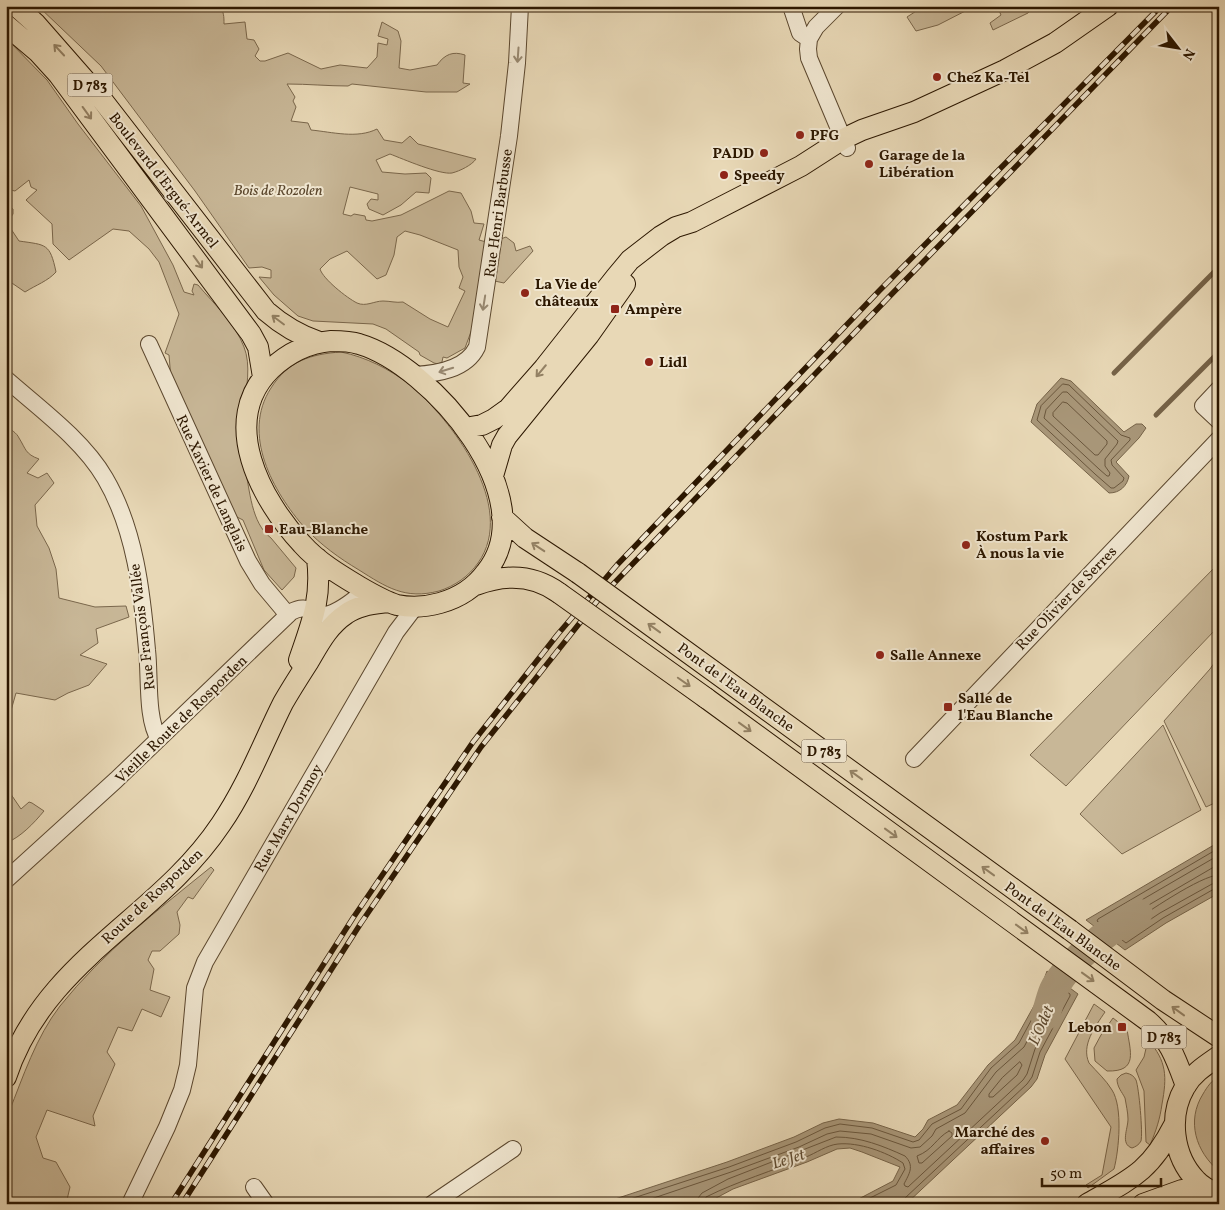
<svg xmlns="http://www.w3.org/2000/svg" width="1225" height="1210" font-family="Vollkorn,serif">
<style>
.green{fill:#c8b797;stroke:#7a674c;fill-rule:evenodd}
.water{fill:#a89678;stroke:#766348}
.lines{fill:none;stroke-linecap:round;stroke-linejoin:round}
.shore{stroke:#6a563c;stroke-width:1}
.stream{stroke:#766348;stroke-width:5}
.river{stroke:#a89678;stroke-width:29}
.minor-casing{stroke:#5b472e;stroke-width:18}
.major-casing{stroke:#2c1700;stroke-width:22}
.minor{stroke:#f0e6d0;stroke-width:16}
.major{stroke:#e8d8b6;stroke-width:20}
.rail-casing{stroke:#2c1700;stroke-width:5.5}
.rail{stroke:#f0e6d0;stroke-width:4;stroke-dasharray:11;stroke-linecap:butt}
.major-bridge-casing{stroke:#2c1700;stroke-width:22;stroke-linecap:butt}
.major-bridge{stroke:#e8d8b6;stroke-width:20}
.oneway{stroke:#938164}
.oneway2{stroke:#988972}
.poi-dot{fill:#8f2418;stroke:#f0e6d0;stroke-width:2}
.labels{text-anchor:middle;stroke-width:4;stroke-linejoin:round;paint-order:stroke}
.shield{fill:#f0e6d0;stroke:#67553e;stroke-width:1}
.shield-label{font-size:14px;font-weight:bold;fill:#2c1700}
.poi-label{font-size:15px;font-weight:bold;fill:#2c1700;stroke:#f0e6d0;text-anchor:start}
.street-label{font-size:15px;fill:#2c1700;stroke:#f0e6d0}
.park-label{font-size:15px;font-style:italic;fill:#5b472d;stroke:#f0e6d0}
.water-label{font-size:16px;font-style:italic;fill:#5e4a30;stroke:#f0e6d0}
</style>
<rect width="100%" height="100%" fill="#e8d8b6"/>
<filter id="stains"><feTurbulence type="fractalNoise" baseFrequency=".004" numOctaves="4"/><feColorMatrix values="0 0 0 0 .2 0 0 0 0 .09 0 0 0 0 .02 0 0 0 .5 -.17"/></filter>
<radialGradient id="worn" r=".72"><stop offset=".6" stop-color="#630" stop-opacity="0"/><stop offset="1" stop-color="#630" stop-opacity=".3"/></radialGradient>
<path class="green" d="M38,6H219C224,11 224,17 224,24L245,22L247,39L254,40L259,49L255,56L260,61H265L288,53L321,69L340,65L367,68L377,57L378,43L387,45L388,39L378,36L382,22L398,31L401,41L399,68L410,70L437,65C445,54 453,51 465,55L463,83L470,84L457,92H426L352,84L348,86C328,86 308,84 287,84L295,97L293,101L296,107L291,121L308,123L311,130C332,132 357,139 377,129L384,140L402,143L410,136L418,144L476,159C472,165 460,171 452,173C440,175 403,159 390,154L376,160L382,172L405,174L426,173L431,178L429,193L416,192L401,205L383,215L369,209L367,204L371,199L378,200V194L350,187L343,214L351,216L354,214L365,216L366,220L372,221L401,215L449,191L461,193L471,211L474,223L484,224L479,240L490,243L506,237L514,243L516,251L530,246L533,251L504,283L490,280L465,348L447,358L443,357L442,362L438,364L434,363L420,355L419,352L386,329L373,324L313,321L298,316L274,295L259,277L271,278V270L262,267L249,268L195,191L101,66ZM405,231L420,235L458,250L459,267L463,277L459,288L465,291L448,327L430,319L403,302C396,303 390,301 383,301C374,301 366,307 357,303C347,298 323,279 320,269L330,259L347,251L377,279L386,275L394,255L397,237Z
M924,6H975L938,25L916,31L907,17Z
M997,6H1032V8L1028,13L993,30L990,23L1001,15Z
M6,38L47,80L78,124L141,206L173,265L184,292L194,295L192,291L194,284L198,285C214,304 235,323 244,347C251,364 247,390 243,408C241,416 238,425 238,434C238,446 242,456 245,468C250,490 251,523 271,538L296,568L294,577L282,590L264,570L243,520L233,515L171,379L169,355L165,353L179,314L159,262L149,249L129,231L113,229L69,260L53,244L52,224L26,200L37,190L31,187L29,180L15,191L6,189Z
M6,205L13,209V214L7,223L19,241C46,245 50,243 56,272C48,281 36,285 25,292L6,279Z
M341,352C366,357 389,369 409,384C452,420 518,507 478,563C469,576 455,586 439,591C405,600 386,587 359,570C339,558 321,545 305,528C273,492 241,434 271,388C288,361 311,354 341,352Z
M6,426C10,429 17,433 19,438C26,449 25,454 39,459L27,473L38,478L47,473L54,483L35,505L37,526L49,548L56,569L59,598L95,607L126,606L129,617L96,629L98,643L80,655L107,664L89,685L68,693L55,700L16,693L6,728Z
M1219,563V621L1216,629L1066,786L1030,755Z
M1219,656V801L1206,807L1164,721L1210,669Z
M1163,725L1201,810L1122,854L1080,814Z
M6,787L21,809L29,802L32,803L44,811C34,823 21,837 6,843Z
M211,867L214,870L193,899L188,897L177,912L180,925L179,934L160,951H152L148,960L154,969L150,990L170,997L161,1017L142,1009L132,1031L118,1027L107,1052L115,1064L93,1116L95,1126L47,1110L36,1137L43,1158L56,1162L70,1187L66,1204H6V1113L9,1112C23,1077 36,1037 60,1006C103,952 158,910 211,867Z
M1094,1004L1105,1012C1095,1027 1081,1045 1089,1063C1097,1072 1106,1080 1112,1090C1123,1107 1119,1150 1114,1169L1088,1188L1086,1185L1102,1175L1111,1127L1065,1059Z
M1113,1018L1127,1029C1130,1051 1139,1072 1107,1071L1095,1061L1094,1048L1101,1035Z
M1148,1040C1167,1061 1167,1077 1162,1104C1160,1119 1156,1131 1150,1145L1146,1142L1144,1091L1136,1070L1144,1057Z
M1126,1073C1131,1074 1134,1076 1136,1080C1139,1088 1143,1133 1141,1141C1139,1145 1135,1147 1132,1148C1120,1144 1128,1129 1128,1119C1128,1113 1126,1104 1125,1098C1122,1092 1117,1087 1117,1079L1121,1075Z
M1219,1076V1171C1196,1152 1186,1121 1203,1094C1207,1087 1212,1080 1219,1076Z"/>
<path class="water" d="M1061,378L1071,381L1124,432L1136,424H1142L1146,428L1139,438L1116,462L1129,476C1127,486 1120,493 1109,493L1031,422L1037,404Z
M1219,842V893L1166,923L1125,950L1086,920Z
M1047,971L1078,994L1045,1055L1037,1079L1031,1087L906,1204H849L893,1181L900,1167L862,1152L850,1148L837,1149L807,1162L733,1189L705,1204H600L727,1162L794,1137L823,1123L839,1119L873,1123L915,1137L923,1129L928,1120L957,1105L988,1065L1015,1040L1035,1004Z"/>
<g class="lines">
<path class="shore" d="M1063,384L1069,385L1121,435L1130,438V440L1111,460L1112,465L1124,478L1123,481L1114,488H1111L1095,474L1037,420L1041,406Z
M1063,392H1067L1118,441L1117,444L1105,459V466L1110,473L1109,476H1107L1099,469L1044,418L1046,410Z
M1063,402L1067,403L1107,441V444L1098,455H1095L1053,416V413Z
M1219,848L1098,919L1097,921L1126,943L1163,918L1214,889H1219
M1219,855L1109,919L1108,922L1127,935L1160,913L1212,884L1219,882
M1219,864L1123,920L1122,923L1127,926C1145,914 1201,875 1219,875
M1020,1062L1022,1065L1017,1075L993,1097H989V1094L1002,1078Z
M949,1131L952,1133V1136L922,1163H919L917,1156C933,1150 936,1138 949,1131Z
M615,1204L729,1167L796,1142L825,1128L840,1124L872,1128L913,1142L919,1140L932,1124L961,1109L991,1068L1019,1043L1039,1006L1048,982L1052,981L1070,994V996L1040,1052L1032,1077L1027,1084L905,1198L903,1204
M636,1204L731,1172L799,1147L827,1134L840,1131L871,1134L911,1148L920,1147L932,1136L936,1129L965,1113L996,1072L1024,1047L1044,1009L1051,991L1054,990L1062,996L1035,1049L1027,1074L1023,1080L908,1187L905,1186L904,1184C909,1174 915,1166 905,1156C883,1146 861,1137 836,1137L728,1179L702,1193L698,1198V1204
M704,1204L706,1197C738,1181 773,1171 806,1157C816,1153 827,1145 838,1144C859,1142 886,1152 903,1163L905,1169L896,1185L858,1204"/>
<path class="stream" d="M1114,373L1219,267
M1156,415L1219,352"/>
<path class="river" d="M1045,1016C1049,1007 1050,996 1055,987C1071,959 1110,929 1138,913"/>
<g class="minor-casing">
<path id="minor" d="M791,6L800,33L809,39L808,49L809,58L847,148
M809,39L816,27L837,6
M149,344L248,561L262,584L288,615
M414,375C436,374 466,370 477,347L509,136L517,63L520,6
M6,379C39,408 83,440 105,478C135,529 142,592 147,650C150,675 146,719 159,739
M1219,389L1203,406L1219,421
M914,759L1219,439
M6,880L116,780L291,612C309,602 309,616 325,615C339,613 355,599 366,590
M254,1187L266,1204
M130,1204L167,1127L182,1090L188,1065L195,988L205,962L396,632L415,607
M432,1204L513,1149"/>
</g>
<g class="major-casing">
<path id="major" d="M16,6L36,24L100,97L266,311C282,325 299,335 319,342
M6,25L38,52L58,74L251,334L258,347L263,377
M331,341C341,341 350,341 359,344C431,365 546,498 486,572C475,587 458,598 440,603C426,607 412,608 397,605C384,601 372,594 360,587C340,575 318,562 302,544C261,500 218,421 271,369C288,353 308,343 331,341Z
M465,428L482,425L494,419L508,409L544,368L615,278L630,260L661,236L676,227L692,222L801,166L843,139L862,130L914,112L1005,70L1055,43L1108,6
M493,476L502,445L507,436L589,335L625,284
M502,517L525,538L578,573
M476,585C505,574 533,574 559,593
M299,660C312,622 322,599 317,558
M706,698L1148,1021C1170,1040 1176,1059 1186,1086
M1070,930L1163,1000L1219,1037
M1219,1056C1206,1065 1193,1073 1185,1087C1168,1116 1173,1156 1196,1180C1202,1187 1211,1191 1219,1195
M6,1077C45,959 157,920 221,824C247,786 263,743 283,703C291,689 300,675 309,661C319,644 328,626 346,614C358,605 374,604 389,602
M1087,1204C1131,1179 1150,1172 1174,1125
M1143,1204L1182,1190L1207,1189"/>
</g>
<use href="#minor" class="minor"/>
<use href="#major" class="major"/>
<g class="rail-casing">
<path id="rail" d="M171,1204L353,918L473,742L558,634L617,565L879,291L1161,6
M182,1204L361,923L481,747L598,600L887,299L1172,6"/>
</g>
<use href="#rail" class="rail"/>
<g class="major-bridge-casing">
<path id="major-bridge" d="M578,573L1070,930
M559,593L706,698"/>
</g>
<use href="#major-bridge" class="major-bridge"/>
</g>
<defs><path id="oneway-shaft" d="M-6 0H5M1.5-3L5.5 0L1.5 3" fill="none" stroke-width="1.6" stroke-linecap="round" stroke-linejoin="round" transform="scale(1.25)"/></defs>
<g class="oneway">
<use href="#oneway-shaft" transform="translate(59 50) rotate(-133)"/>
<use href="#oneway-shaft" transform="translate(87 113) rotate(54)"/>
<use href="#oneway-shaft" transform="translate(198 262) rotate(54)"/>
<use href="#oneway-shaft" transform="translate(278 320) rotate(-143)"/>
<use href="#oneway-shaft" transform="translate(541 371) rotate(130)"/>
<use href="#oneway-shaft" transform="translate(538 547) rotate(-147)"/>
<use href="#oneway-shaft" transform="translate(654 628) rotate(-144)"/>
<use href="#oneway-shaft" transform="translate(684 682) rotate(35)"/>
<use href="#oneway-shaft" transform="translate(745 727) rotate(36)"/>
<use href="#oneway-shaft" transform="translate(856 775) rotate(-144)"/>
<use href="#oneway-shaft" transform="translate(891 833) rotate(36)"/>
<use href="#oneway-shaft" transform="translate(988 871) rotate(-144)"/>
<use href="#oneway-shaft" transform="translate(1022 929) rotate(36)"/>
<use href="#oneway-shaft" transform="translate(1088 977) rotate(36)"/>
<use href="#oneway-shaft" transform="translate(1178 1011) rotate(-144)"/>
</g>
<g class="oneway2">
<use href="#oneway-shaft" transform="translate(518 55) rotate(94)"/>
<use href="#oneway-shaft" transform="translate(484 303) rotate(99)"/>
<use href="#oneway-shaft" transform="translate(446 370) rotate(163)"/>
</g>
<g class="poi-dot">
<circle cx="937" cy="77" r="5"/>
<circle cx="800" cy="135" r="5"/>
<circle cx="764" cy="153" r="5"/>
<circle cx="869" cy="164" r="5"/>
<circle cx="724" cy="175" r="5"/>
<circle cx="525" cy="293" r="5"/>
<rect x="610" y="304" width="10" height="10" rx="2.5"/>
<circle cx="649" cy="362" r="5"/>
<rect x="264" y="524" width="10" height="10" rx="2.5"/>
<circle cx="966" cy="545" r="5"/>
<circle cx="880" cy="655" r="5"/>
<rect x="943" y="702" width="10" height="10" rx="2.5"/>
<rect x="1117" y="1022" width="10" height="10" rx="2.5"/>
<circle cx="1045" cy="1141" r="5"/>
</g>
<g class="labels">
<g class="shield">
<rect x="67.5" y="73.5" width="45" height="23" rx="4"/>
<rect x="801.5" y="739.5" width="45" height="23" rx="4"/>
<rect x="1141.5" y="1025.5" width="45" height="23" rx="4"/>
</g>
<g class="shield-label">
<text x="90" y="90">D 783</text>
<text x="824" y="756">D 783</text>
<text x="1164" y="1042">D 783</text>
</g>
<g class="poi-label">
<text x="947" y="82">Chez Ka-Tel</text>
<text x="810" y="140">PFG</text>
<text x="754" y="158" text-anchor="end">PADD</text>
<text x="879" y="160">Garage de la<tspan x="879" dy="17">Libération</tspan></text>
<text x="734" y="180">Speedy</text>
<text x="535" y="289">La Vie de<tspan x="535" dy="17">châteaux</tspan></text>
<text x="625" y="314">Ampère</text>
<text x="659" y="367">Lidl</text>
<text x="279" y="534">Eau-Blanche</text>
<text x="976" y="541">Kostum Park<tspan x="976" dy="17">À nous la vie</tspan></text>
<text x="890" y="660">Salle Annexe</text>
<text x="958" y="703">Salle de<tspan x="958" dy="17">l'Eau Blanche</tspan></text>
<text x="1112" y="1032" text-anchor="end">Lebon</text>
<text x="1035" y="1137" text-anchor="end">Marché des<tspan x="1035" dy="17">affaires</tspan></text>
</g>
<g class="street-label">
<text transform="translate(164 180) rotate(52)" y="5">Boulevard d'Ergué-Armel</text>
<text transform="translate(498 213) rotate(-82)" y="5">Rue Henri Barbusse</text>
<text transform="translate(212 483) rotate(65)" y="5">Rue Xavier de Langlais</text>
<text transform="translate(1066 598) rotate(-46)" y="5">Rue Olivier de Serres</text>
<text transform="translate(142 627) rotate(-97)" y="5">Rue François Vallée</text>
<text transform="translate(736 687) rotate(36)" y="5">Pont de l'Eau Blanche</text>
<text transform="translate(181 719) rotate(-44)" y="5">Vieille Route de Rosporden</text>
<text transform="translate(288 818) rotate(-60)" y="5">Rue Marx Dormoy</text>
<text transform="translate(152 896) rotate(-43)" y="5">Route de Rosporden</text>
<text transform="translate(1063 926) rotate(36)" y="5">Pont de l'Eau Blanche</text>
</g>
<g class="park-label">
<text x="278" y="195">Bois de Rozolen</text>
</g>
<g class="water-label">
<text transform="translate(1040 1025) rotate(-66)" y="6">L'Odet</text>
<text transform="translate(788 1158) rotate(-18)" y="6">Le Jet</text>
</g>
</g>
<rect width="1225" height="1210" fill="none" stroke="#e8d8b6" stroke-width="25"/>
<rect x="8" y="8" width="1210" height="1195" fill="none" stroke="#2c1700" stroke-width="2.5"/>
<rect x="12" y="12" width="1200" height="1185" fill="none" stroke="#2c1700"/>
<g transform="translate(1178 48) rotate(121)" stroke="#f0e6d0" stroke-width="4" paint-order="stroke">
<path d="M0-4L9 19L0 12L-9 19Z" fill="#2c1700"/>
<text y="-8" font-size="14" font-weight="bold" text-anchor="middle" fill="#2c1700">N</text>
</g>
<path d="M1042 1178v8h119v-8" fill="none" stroke="#2c1700" stroke-width="2.5"/>
<text x="1050" y="1178" font-size="15" fill="#2c1700" stroke="#f0e6d0" stroke-width="4" paint-order="stroke">50 m</text>
<rect width="100%" height="100%" filter="url(#stains)"/>
<rect width="100%" height="100%" fill="url(#worn)"/>
</svg>
